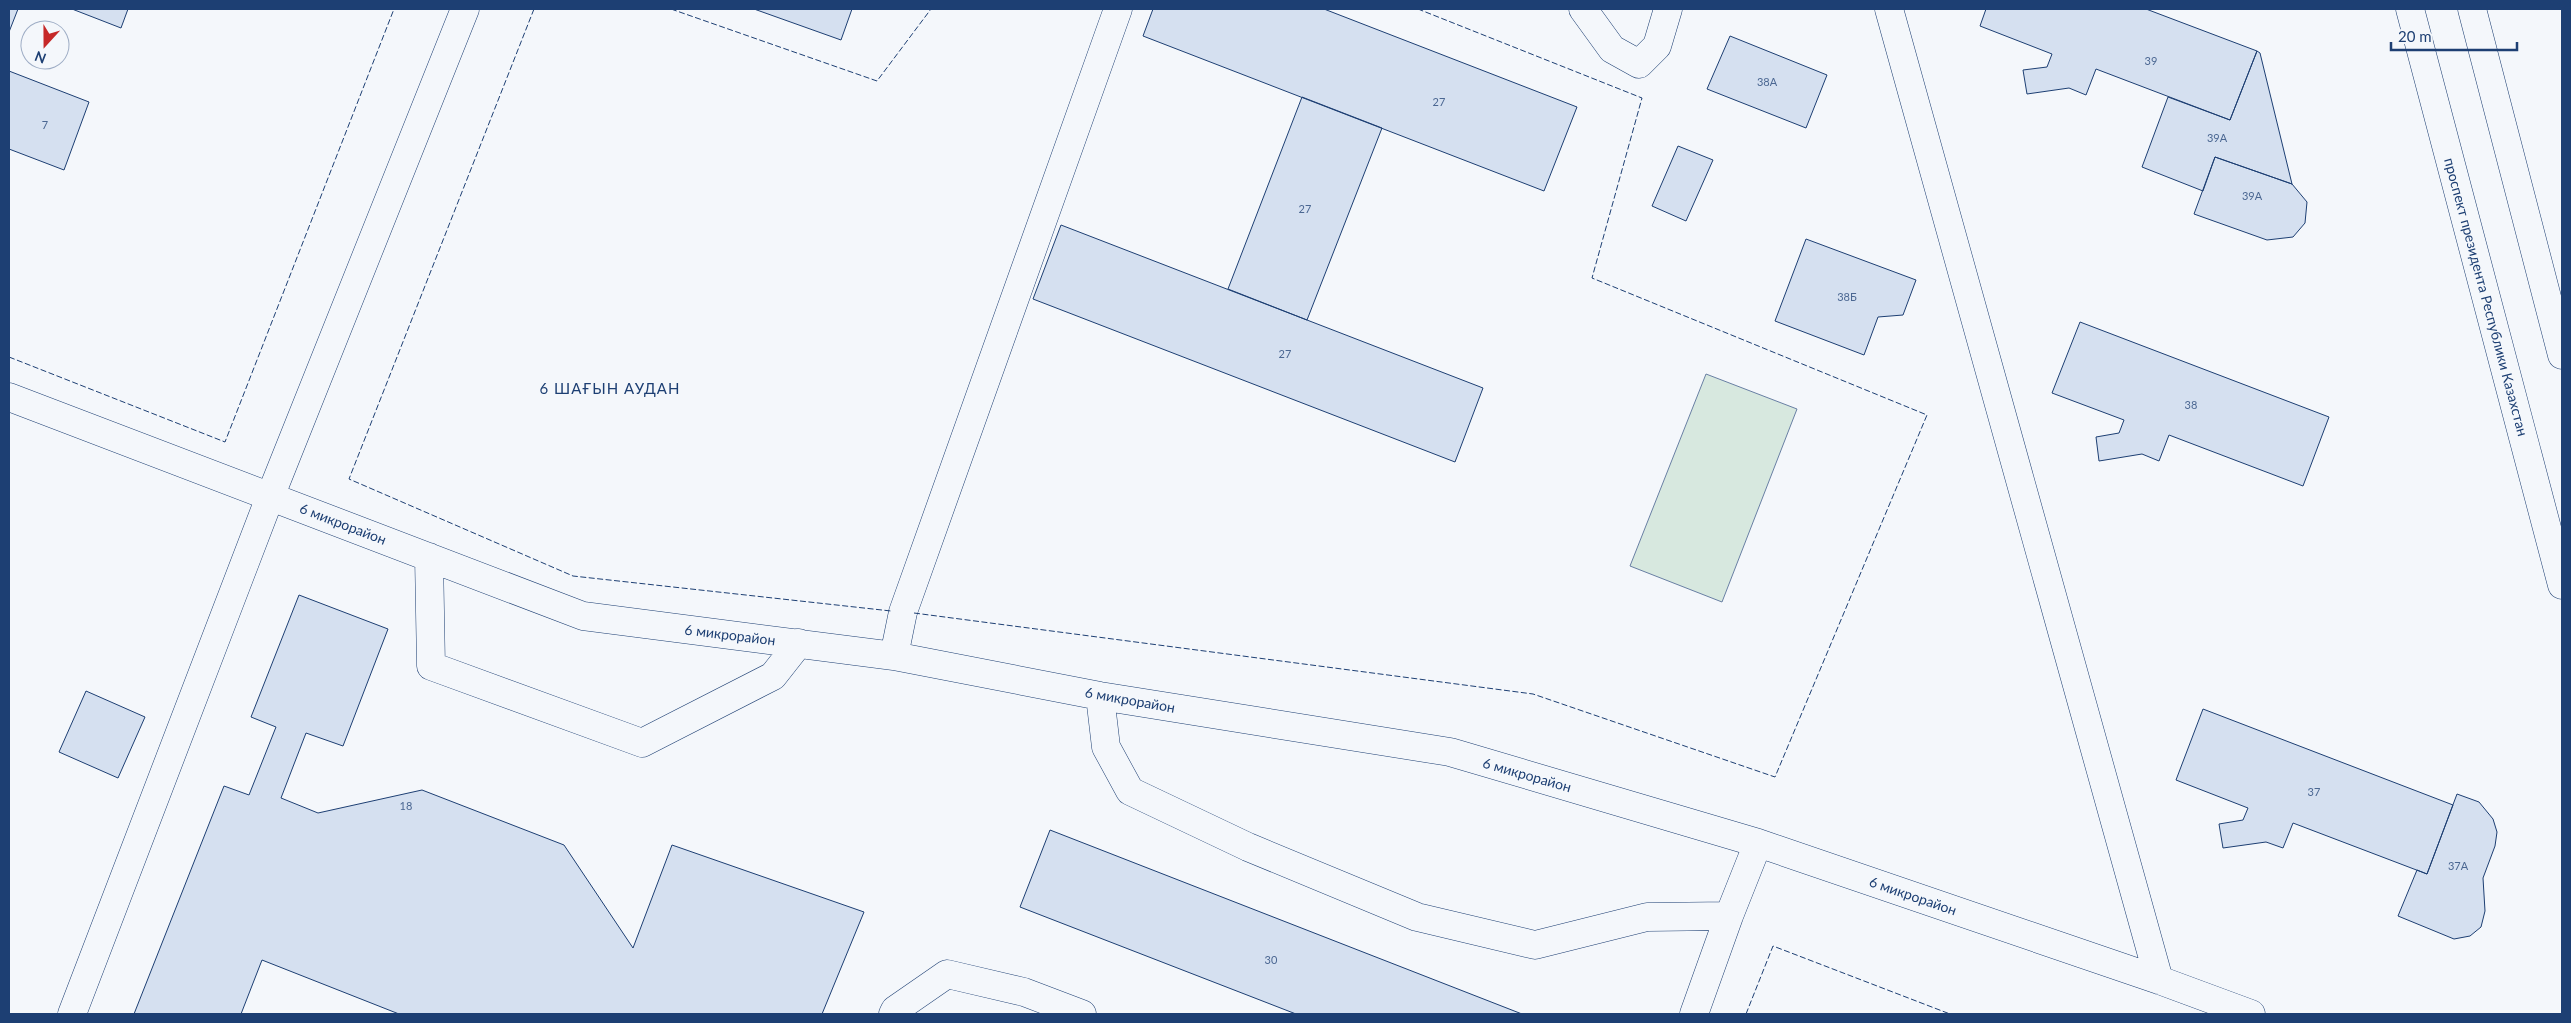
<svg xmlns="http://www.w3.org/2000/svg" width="2571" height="1023" font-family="Lato,sans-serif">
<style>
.green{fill:#d7e8df;stroke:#687fa3}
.building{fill:#d5e0f0;stroke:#1d3f73}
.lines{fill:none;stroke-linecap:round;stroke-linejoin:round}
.minor-casing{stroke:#1d3f73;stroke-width:29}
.major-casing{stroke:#1d3f73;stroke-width:29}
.minor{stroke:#f4f7fb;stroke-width:28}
.major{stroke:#f4f7fb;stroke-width:28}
.fence{stroke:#1d3f73;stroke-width:1;stroke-dasharray:6 2.5;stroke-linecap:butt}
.labels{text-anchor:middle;stroke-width:4;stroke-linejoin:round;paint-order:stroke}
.number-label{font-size:11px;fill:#4b6792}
.street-label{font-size:14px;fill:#1d3f73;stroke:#f4f7fb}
.neighbourhood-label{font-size:15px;letter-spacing:1px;fill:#1d3f73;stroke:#f4f7fb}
</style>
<rect width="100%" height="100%" fill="#f4f7fb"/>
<path class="green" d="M1706,374L1797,409L1722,602L1630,566Z"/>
<path class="building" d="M9,9H18L9,32Z
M72,9H128L121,28Z
M754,9H852L841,40Z
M1153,9H1324L1577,107L1544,191L1143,36Z
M1986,9H2146L2257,51L2230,120L2096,69L2086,95L2069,88L2027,94L2023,70L2047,67L2052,54L1980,26Z
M1730,36L1827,75L1806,128L1707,89Z
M2257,51L2260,53L2292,184L2215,157L2203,191L2142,167L2168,97L2230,120Z
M9,71L89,102L64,170L9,149Z
M1302,97L1382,128L1307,320L1228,289Z
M1678,146L1713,160L1686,221L1652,206Z
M2215,157L2292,184L2307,202L2305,223L2293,237L2267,240L2194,214Z
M1061,225L1483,388L1455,462L1033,299Z
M1806,239L1916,280L1903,315L1878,317L1864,355L1775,321Z
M2080,322L2329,417L2303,486L2169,435L2159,461L2142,454L2099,461L2096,437L2119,433L2124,420L2052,393Z
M299,595L388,629L343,746L306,733L281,798L318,813L422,790L564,845L633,948L672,845L864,912L822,1014H399L262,960L241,1014H134L224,786L249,795L276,727L251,717Z
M86,691L145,717L118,778L59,752Z
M2203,709L2453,805L2427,874L2293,823L2283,848L2266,842L2223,848L2219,824L2243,820L2248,808L2176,780Z
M2457,794L2479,802L2493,819L2497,832L2495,846L2483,878L2485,911L2481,927L2470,936L2454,939L2398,916L2417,870L2427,874Z
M1050,830L1522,1014H1296L1020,907Z"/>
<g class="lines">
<g class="minor-casing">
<path id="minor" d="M1583,9L1612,49L1639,64L1657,46L1668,9
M1889,9L2159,980
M9,397L583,616L894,656L1100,696L1450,752L1758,843L2159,980L2251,1014
M429,557L431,666L642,743L773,676L799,643
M894,656L903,612L1118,9
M1100,696L1106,747L1130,791L1248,847L1417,917L1535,945L1647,917L1729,916
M72,1014L270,497L465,9
M893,1014L895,1010L947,974L1024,992L1082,1014
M1694,1014L1729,916L1758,843"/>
</g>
<g class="major-casing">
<path id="major" d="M2410,9L2562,585
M2472,9L2562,355"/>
</g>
<use href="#minor" class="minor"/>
<use href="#major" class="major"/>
<path class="fence" d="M534,9L349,479L573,576L891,611
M671,9L877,81L931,9
M9,357L225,442L394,9
M914,613L1533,694L1775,777L1927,415L1592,278L1642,98L1418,9
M1746,1014L1773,946L1950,1014"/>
</g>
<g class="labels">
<g class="number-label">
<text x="2151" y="65">39</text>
<text x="1767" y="86">38А</text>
<text x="1439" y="106">27</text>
<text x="45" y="129">7</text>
<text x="2217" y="142">39А</text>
<text x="2252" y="200">39А</text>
<text x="1305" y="213">27</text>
<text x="1847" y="301">38Б</text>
<text x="1285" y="358">27</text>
<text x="2191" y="409">38</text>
<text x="2314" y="796">37</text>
<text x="406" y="810">18</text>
<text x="2458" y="870">37А</text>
<text x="1271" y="964">30</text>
</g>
<g class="street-label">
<text transform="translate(2486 297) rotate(75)" y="5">проспект президента Республики Казахстан</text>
<text transform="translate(343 524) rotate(21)" y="5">6 микрорайон</text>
<text transform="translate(730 635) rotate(7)" y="5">6 микрорайон</text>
<text transform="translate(1130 700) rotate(10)" y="5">6 микрорайон</text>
<text transform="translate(1527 775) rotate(16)" y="5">6 микрорайон</text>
<text transform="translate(1913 896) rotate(19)" y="5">6 микрорайон</text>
</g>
<g class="neighbourhood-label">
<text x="610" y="394">6 ШАҒЫН АУДАН</text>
</g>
</g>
<rect width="2571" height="1023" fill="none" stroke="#1d3f73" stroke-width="20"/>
<g transform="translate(45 45) rotate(201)"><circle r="24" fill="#f4f7fb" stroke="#9eadc5"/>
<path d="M0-4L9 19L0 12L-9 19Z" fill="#c62828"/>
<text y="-8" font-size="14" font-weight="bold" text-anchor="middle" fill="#1d3f73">N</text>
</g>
<path d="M2391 42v8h126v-8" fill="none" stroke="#1d3f73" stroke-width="2.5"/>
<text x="2398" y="42" font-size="15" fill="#1d3f73" stroke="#f4f7fb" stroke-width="4" paint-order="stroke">20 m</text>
</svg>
